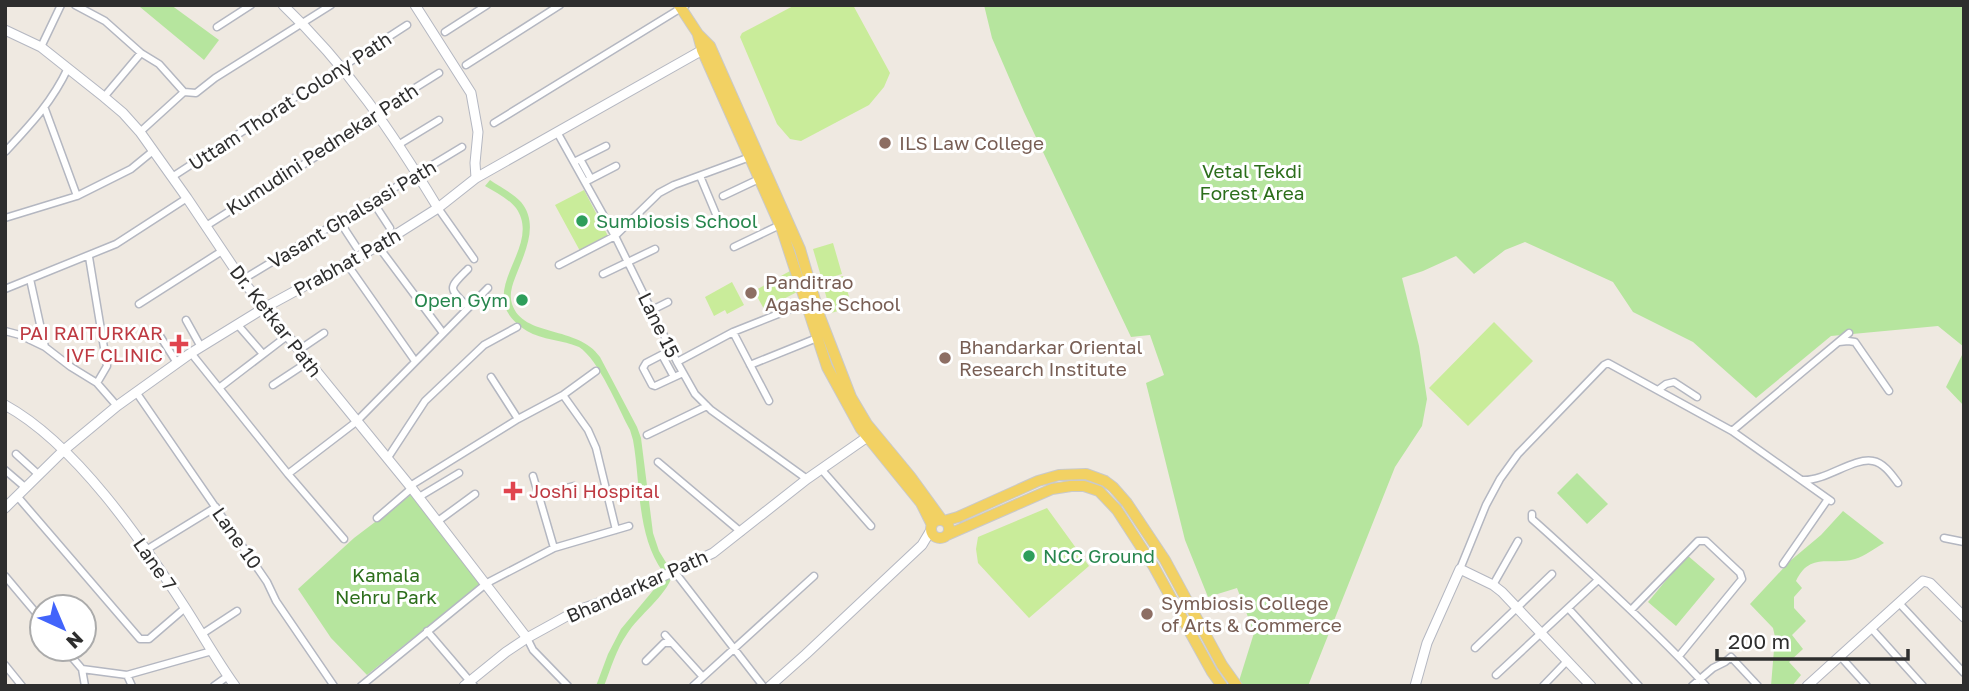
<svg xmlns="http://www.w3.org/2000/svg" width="1969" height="691" font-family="'Golos Text',sans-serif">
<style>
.green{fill:#b6e59e}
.pitch{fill:#c9ec9a}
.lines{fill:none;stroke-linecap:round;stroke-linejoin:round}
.street-casing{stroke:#b4b7c1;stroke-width:9}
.secondary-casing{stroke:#b4b7c1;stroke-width:11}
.primary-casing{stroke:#c9c9c9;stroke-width:12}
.street{stroke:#fff;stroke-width:6}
.secondary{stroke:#fff;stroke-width:9}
.primary{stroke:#f2d163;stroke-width:10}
.education-dot{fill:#8d6e63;stroke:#fff;stroke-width:2.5}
.leisure-dot{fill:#2e9e5b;stroke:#fff;stroke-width:2.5}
.health-dot{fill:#e0444e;stroke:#fff;stroke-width:2.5}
.labels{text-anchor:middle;stroke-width:6;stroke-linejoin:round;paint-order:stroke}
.street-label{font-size:19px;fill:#2e2e2e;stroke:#fff}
.education-label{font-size:19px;fill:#785e54;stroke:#fff;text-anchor:start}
.park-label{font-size:19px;fill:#2c6e1b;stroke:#fff}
.leisure-label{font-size:19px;fill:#27864d;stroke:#fff;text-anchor:start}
.health-label{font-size:19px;fill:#be3a42;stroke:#fff;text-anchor:end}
</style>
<rect width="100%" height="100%" fill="#efe9e1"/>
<path class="green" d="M141,5H171L219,40L204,60L140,7Z
M984,5H1964V347L1938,326L1831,336L1756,398L1693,342L1633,312L1613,282L1525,242L1505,250L1474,274L1456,256L1423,271L1402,278L1419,346L1427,399L1422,426L1395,467L1308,686H1243L1239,681L1254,633L1237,588L1208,597L1185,540L1146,383L1164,375L1150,335L1131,337L1024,112L992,38Z
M490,180C500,187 513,193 521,202C540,225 524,254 515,278C512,286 509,295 512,304C523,338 578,325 600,357L637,427L641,438L653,533L659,551L670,569L663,572C636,534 641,484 633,440L630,430C618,408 599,360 579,347C563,340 542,340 527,331C467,294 545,249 516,208C509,199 495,192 485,186Z
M1964,351V406L1946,387Z
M1577,473L1608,504L1587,524L1557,493Z
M412,494L483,582L367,675L331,638L298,589L354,538Z
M1843,511L1884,543C1875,548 1865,556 1855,559C1830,566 1810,551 1796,581L1802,588L1794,597V608L1806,621L1792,635L1803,649L1789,662L1801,675L1792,686H1771L1775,637L1773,628L1750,604L1790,561L1821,535Z
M1687,555L1715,579L1676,626L1648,602Z
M672,576C666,596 639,615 627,634C616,650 611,668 604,686H596L608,654L621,629L661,581Z"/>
<path class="pitch" d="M795,5H853L890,73L884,87L869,105L801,141L790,139L777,124L740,37L742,33Z
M584,190L608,236L580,251L555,205Z
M833,243L842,274L822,280L813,249Z
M790,271L799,291L764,309L754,291Z
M843,276L852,307L831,313L822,282Z
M732,282L744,305L727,314L725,310L714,316L705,297Z
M1494,322L1533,361L1468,426L1429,388Z
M1047,508L1089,566L1029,618L978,563L976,549L978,537Z"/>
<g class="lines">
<g class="street-casing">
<path id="street" d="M75,5L105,21L141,53L159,64L184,92L196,93L215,78L331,5
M217,27L251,5
M445,32L487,5
M41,47L61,5
M466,65L560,5
M104,97L141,53
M45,109L77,196
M494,123L686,5
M140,132L184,92
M557,132L615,236L677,362L695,394L711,410L807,479
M398,145L439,120
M5,152C31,124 52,102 68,68
M580,159L591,179
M574,162L606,146
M700,176L718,219
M172,177L407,25
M585,182L616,166
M723,196L759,179
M373,202L390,228
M438,208L474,259
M5,218L77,196L131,169L153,151
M340,222L357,248
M206,226L380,116L383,108L439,73
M378,246L443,333
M734,247L780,225
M89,257L107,366L97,383
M347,264L415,361
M559,265L615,236L659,193L674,185L750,157
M603,274L655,249
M30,279L45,347
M242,280L462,147
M5,289L116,244L187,198
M139,304L222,251
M468,307C448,287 448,289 468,269
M652,310L668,302
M186,320L201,347
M237,324L263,354
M5,331L20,335L45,347L71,367L97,383L117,406
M733,332L769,401
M160,336L177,363
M1839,342L1848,341L1855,342L1889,391
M299,350L324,333
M671,350L646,363L643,368L652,385L655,386L683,373
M191,353L288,474L344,539
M662,355L674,377
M677,362L733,332L806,303
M750,365L817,338
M491,377L518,419
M273,385L308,362
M219,388L287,336
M1658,390L1666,384L1674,382L1697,397
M136,392L267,582L276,601L334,686
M563,395L588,430L596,448L616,530
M1732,431L1849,333
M647,435L707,406
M16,454L39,475
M387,459L425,401L484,345L517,327
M658,462L741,532
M821,469L871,526
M5,470L26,488
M288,474L356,422L488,288
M533,476L554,548
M1803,480C1826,481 1854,457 1873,461C1884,463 1892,475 1898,483
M410,486L518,419L563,395L596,371
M538,495L574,486
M17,496L140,639H149L185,608
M419,497L459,473
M1532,514V519C1556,540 1578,561 1601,582C1637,616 1673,649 1706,686
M377,518L412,488
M438,521L475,494
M1944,538L1964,542
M146,550L216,507
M1783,564L1828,499
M1460,569L1486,505L1500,479L1518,454L1604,365L1608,363L1732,431L1831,501
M674,571L763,686
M5,576L42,620
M1493,585L1518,541
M1899,603L1964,673
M1568,608L1639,686
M1631,610L1698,541H1706L1740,573L1742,579L1679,656
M1871,628L1923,686
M427,631L474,686
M202,634L237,611
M665,635L703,677
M527,638L533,650L568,686
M1475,648L1552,574
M65,649L82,669L85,686
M1840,656L1867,686
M646,661L664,643H672
M5,665L22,686
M82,669L127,675L212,651
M127,675L132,686
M1496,675L1598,580
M214,686L228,676
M361,686L487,583L554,548L629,526
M693,686L814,576
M1543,686L1567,661
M1692,686L1713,668L1725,662L1731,657L1758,686"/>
</g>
<g class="secondary-casing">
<path id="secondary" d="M283,5C348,67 392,132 438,208
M415,5L471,93L478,132L475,163L476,178
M5,30L41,47L104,97L123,113L140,132L187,198L242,280L410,486L527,638
M5,405C76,444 142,541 186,609C202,634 217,661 235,686
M5,508L64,450L117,406L191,353L264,308L378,246L438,208L476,178L706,48
M464,686L506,652L527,638L576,611L629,592L713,553L807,479L873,433
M770,686L806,654L922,545L931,530
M1415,686L1427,643L1460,569L1493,585L1502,592L1591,686
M1807,686L1923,581L1930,583L1964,617"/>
</g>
<g class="primary-casing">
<path id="primary" d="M679,5L698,34L710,46L800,249L820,317L851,397L867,424L910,476L942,520
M698,35L702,50L782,230L827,367L861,429L921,503L932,525
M931 529a9 9 0 1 1 18 0a9 9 0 1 1-18 0Z
M944,521L958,517L1038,481L1059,475L1086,474L1105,481L1113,487L1127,503L1165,560L1222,665L1237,686
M947,535L1052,489L1071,486H1084L1099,491L1117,510L1154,567L1212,672L1222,686"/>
</g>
<use href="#street" class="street"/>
<use href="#secondary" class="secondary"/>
<use href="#primary" class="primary"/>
</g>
<g class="education-dot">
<circle cx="885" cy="143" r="7"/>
<circle cx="751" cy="293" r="7"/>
<circle cx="945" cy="358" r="7"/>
<circle cx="1147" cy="614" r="7"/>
</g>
<g class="leisure-dot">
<circle cx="582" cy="221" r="7"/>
<circle cx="522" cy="300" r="7"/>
<circle cx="1029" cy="556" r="7"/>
</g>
<g class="health-dot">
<path d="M175.5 333.5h7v7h7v7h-7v7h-7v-7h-7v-7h7z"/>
<path d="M509.5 480.5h7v7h7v7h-7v7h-7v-7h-7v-7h7z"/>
</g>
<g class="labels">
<g class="street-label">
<text transform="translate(290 101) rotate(-33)" y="7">Uttam Thorat Colony Path</text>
<text transform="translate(322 149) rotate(-33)" y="7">Kumudini Pednekar Path</text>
<text transform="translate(352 214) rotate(-31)" y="7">Vasant Ghalsasi Path</text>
<text transform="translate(347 262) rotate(-29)" y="7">Prabhat Path</text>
<text transform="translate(276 321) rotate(52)" y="7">Dr. Ketkar Path</text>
<text transform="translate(659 325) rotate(64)" y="7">Lane 15</text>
<text transform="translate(237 538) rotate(55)" y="7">Lane 10</text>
<text transform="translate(155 564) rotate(55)" y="7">Lane 7</text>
<text transform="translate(637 586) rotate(-24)" y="7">Bhandarkar Path</text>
</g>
<g class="education-label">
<text x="899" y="150">ILS Law College</text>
<text x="765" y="289">Panditrao<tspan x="765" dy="22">Agashe School</tspan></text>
<text x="959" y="354">Bhandarkar Oriental<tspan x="959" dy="22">Research Institute</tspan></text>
<text x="1161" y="610">Symbiosis College<tspan x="1161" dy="22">of Arts &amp; Commerce</tspan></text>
</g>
<g class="park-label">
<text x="1252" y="178">Vetal Tekdi<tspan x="1252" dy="22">Forest Area</tspan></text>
<text x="386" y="582">Kamala<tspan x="386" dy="22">Nehru Park</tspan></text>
</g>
<g class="leisure-label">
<text x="596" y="228">Sumbiosis School</text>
<text x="508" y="307" text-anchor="end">Open Gym</text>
<text x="1043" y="563">NCC Ground</text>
</g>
<g class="health-label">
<text x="163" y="340">PAI RAITURKAR<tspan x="163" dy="22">IVF CLINIC</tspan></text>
<text x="529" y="498" text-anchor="start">Joshi Hospital</text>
</g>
</g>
<rect width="1969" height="691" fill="none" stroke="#2e2e2e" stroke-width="14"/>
<g transform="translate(63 628) rotate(136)"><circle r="33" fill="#ffffff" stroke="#ababab" stroke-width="2"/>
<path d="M0-5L12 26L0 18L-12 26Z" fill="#4264fb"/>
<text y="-10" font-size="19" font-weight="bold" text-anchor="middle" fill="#2e2e2e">N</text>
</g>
<path d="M1717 649v10h191v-10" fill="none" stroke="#2e2e2e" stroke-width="3.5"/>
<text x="1728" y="649" font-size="21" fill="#2e2e2e" stroke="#ffffff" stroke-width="5" paint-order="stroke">200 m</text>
</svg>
